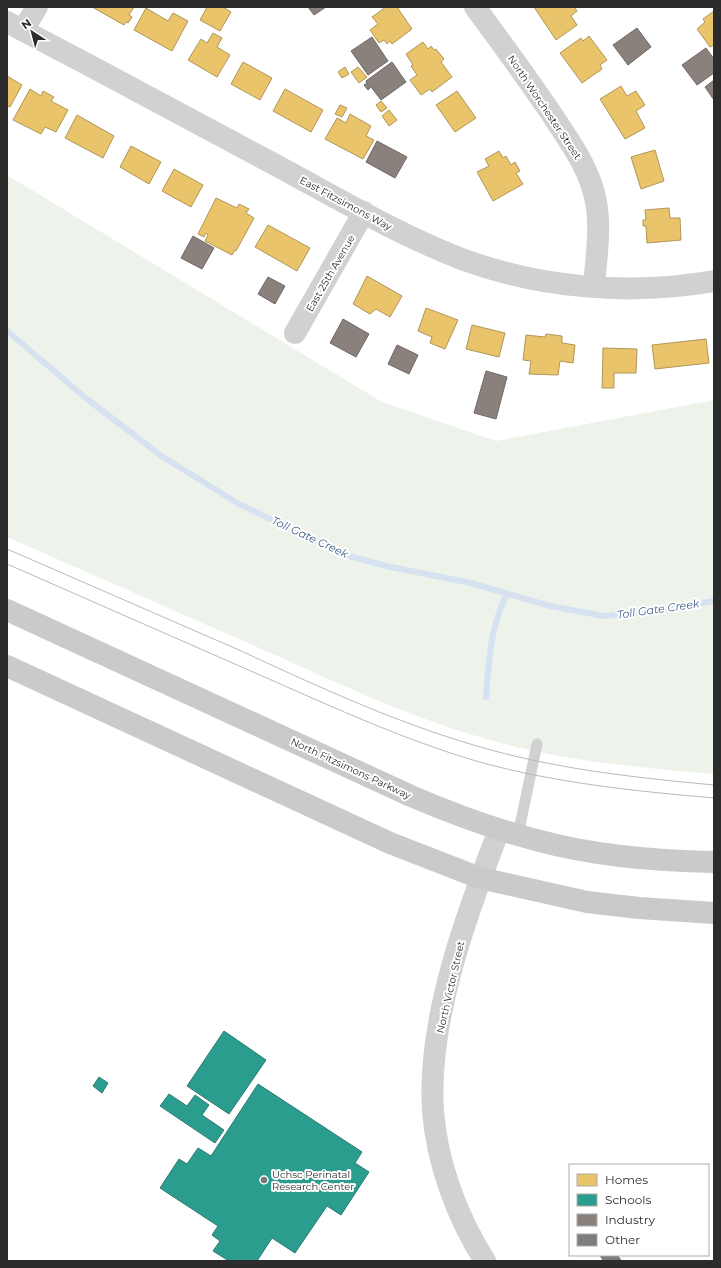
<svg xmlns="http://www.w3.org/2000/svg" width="721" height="1268" font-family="Montserrat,sans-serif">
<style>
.green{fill:#edf3ea}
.homes{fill:#e9c46a;stroke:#b09657}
.schools{fill:#2a9d8f;stroke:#2b7b71}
.industry{fill:#8a817c;stroke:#6e6864}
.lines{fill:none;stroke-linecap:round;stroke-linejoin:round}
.stream{stroke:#d6e2f0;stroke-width:6}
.building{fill:#7d7d7d}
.lane{stroke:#d1d1d1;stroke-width:11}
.street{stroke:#d1d1d1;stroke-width:22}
.secondary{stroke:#cacaca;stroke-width:22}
.tram{stroke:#b8b8b8;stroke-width:1}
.poi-dot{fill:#767676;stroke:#fff;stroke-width:1.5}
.labels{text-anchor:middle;stroke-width:4;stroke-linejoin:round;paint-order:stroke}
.street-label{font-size:10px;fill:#2c2c2c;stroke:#fff}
.poi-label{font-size:10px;fill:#2c2c2c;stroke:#fff;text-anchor:start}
.water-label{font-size:11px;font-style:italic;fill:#3d5e8a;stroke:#fff}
</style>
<rect width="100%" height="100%" fill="#fff"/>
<path class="green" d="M7,175L382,402L496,441L714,400V774C633,767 554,760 476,736C406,715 339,684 273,654C184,615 96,576 7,537Z"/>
<path class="homes" d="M92,7H134L129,15L132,17L128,23L126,22L124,25Z
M207,7H223L231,12L220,31L200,20Z
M386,7H397L412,29L392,44L390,41L387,44L384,40L379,43L370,30L378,24L372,17Z
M534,7H574L577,11L571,16L577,25L556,40Z
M146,8L168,21L173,13L188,21L172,51L134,30Z
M714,11V45L710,47L697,29L705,22L703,19Z
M213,33L222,38L217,47L230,55L217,77L188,60L201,39L207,43Z
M589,36L607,60L600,65L602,69L582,83L560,53L581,38L583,41Z
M423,42L428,49L431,46L434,50L436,49L444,59L441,62L452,77L432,92L430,89L421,95L410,80L417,75L411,66L413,65L406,54Z
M243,62L272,78L260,100L231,84Z
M345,67L349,74L342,78L338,72Z
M358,67L367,77L359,83L351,72Z
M7,76L22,85L10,107L8,106L7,108Z
M621,86L627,96L636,91L645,105L636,111L645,128L625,139L600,99Z
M30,89L41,96L43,91L54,97L51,101L68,110L56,132L45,127L41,134L13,120Z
M285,89L323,110L311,132L273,111Z
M457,91L476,118L455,132L436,105Z
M381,101L387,108L381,112L376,105Z
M340,105L347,108L342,117L335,114Z
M389,110L397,120L389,126L382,116Z
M350,114L371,126L366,136L374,140L363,159L325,139L337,118L346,123Z
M77,115L114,136L103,158L65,138Z
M131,146L161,162L149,184L120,167Z
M655,150L664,181L641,189L631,157Z
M499,151L503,158L506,156L511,165L515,162L520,171L516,173L523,184L493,201L477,172L489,166L485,159Z
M174,169L203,185L191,207L162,191Z
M216,198L237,208L239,204L249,209L246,213L254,218L236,251L235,250L232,255L205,241L208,235L206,233L204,237L198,234Z
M669,208L670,218H680L681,240L647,243L646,226H643V220H646L645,210Z
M268,225L310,248L297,271L255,247Z
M367,276L402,296L390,317L376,309L370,314L353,304Z
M426,308L458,320L445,349L430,343L432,337L418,331Z
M472,325L505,333L499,357L466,349Z
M546,334L562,336V343L575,345L573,363L560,361L558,375L529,374L531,361L523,360L526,335L545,337Z
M706,339L709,363L655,369L652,345Z
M603,348L637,349L636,373H614V388H602Z"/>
<path class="schools" d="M224,1031L266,1060L229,1114L187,1086Z
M99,1077L108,1083L102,1093L93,1086Z
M258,1084L362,1152L355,1163L369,1172L341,1215L327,1206L295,1253L272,1238L257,1261H229L213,1251L220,1241L212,1235L218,1226L160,1188L179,1159L187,1164L198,1148L211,1156Z
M169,1094L187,1106L195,1095L209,1105L202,1115L224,1130L215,1143L160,1106Z"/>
<path class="industry" d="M308,7H326L314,15Z
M637,28L651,47L628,65L613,45Z
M372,37L388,61L368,75L351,51Z
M706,48L714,59V73L697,85L682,65Z
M392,62L406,82L381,100L371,87L368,90L364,85L367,83L366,81Z
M714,80V100L705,87Z
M377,141L407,157L395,178L366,162Z
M193,236L214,248L202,269L181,258Z
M268,277L285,286L275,304L258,294Z
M343,319L369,334L356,357L330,343Z
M397,345L418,355L409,374L388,364Z
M486,371L507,377L496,419L474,413Z"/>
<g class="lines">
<path class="stream" d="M7,331L87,399L163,457L239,504L346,555L386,566L471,583L550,606L604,616L651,612L714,601
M486,697C489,661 490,627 507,594"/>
</g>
<path class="building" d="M599,1255H618L622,1261H603Z"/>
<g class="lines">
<path class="lane" d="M518,835L537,744"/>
<path class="street" d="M475,7C501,42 526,77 551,113C569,141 590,168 596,202C601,229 596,259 594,286
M7,22C95,68 182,115 270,162C332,195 393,232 459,258C539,288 630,296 714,281
M23,30L37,7
M295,333L364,212
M485,1261C457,1217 437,1163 433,1111C427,1020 467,913 499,830"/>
<path class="secondary" d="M7,610L411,796C453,814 496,830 540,841C596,856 656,861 714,862
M7,666L390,843L480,878L587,902L639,908L714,913"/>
<path class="tram" d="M7,549C84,583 162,616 239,650C321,688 403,726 491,750C564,770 639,778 714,785
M7,564C94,602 182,641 269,679C337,709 405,740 476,761C554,783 634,791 714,798"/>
</g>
<circle class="poi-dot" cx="264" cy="1180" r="4"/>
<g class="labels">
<g class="street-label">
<text transform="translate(545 107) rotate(56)" y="4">North Worchester Street</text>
<text transform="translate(346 203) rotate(28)" y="4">East Fitzsimons Way</text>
<text transform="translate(330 273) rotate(-60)" y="4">East 25th Avenue</text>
<text transform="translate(351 768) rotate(25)" y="4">North Fitzsimons Parkway</text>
<text transform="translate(450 987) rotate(-77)" y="4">North Victor Street</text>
</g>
<g class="poi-label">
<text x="272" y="1178">Uchsc Perinatal<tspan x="272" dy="12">Research Center</tspan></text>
</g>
<g class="water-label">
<text transform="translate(310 537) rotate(25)" y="4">Toll Gate Creek</text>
<text transform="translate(658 609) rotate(-8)" y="4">Toll Gate Creek</text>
</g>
</g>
<rect width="721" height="1268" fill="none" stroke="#2c2c2c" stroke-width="16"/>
<rect x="569" y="1164" width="140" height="92" fill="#ffffff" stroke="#ababab"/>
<rect x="577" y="1174" width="20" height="12" fill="#e9c46a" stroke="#ababab"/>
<text x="605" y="1184" font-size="12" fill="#2c2c2c">Homes</text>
<rect x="577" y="1194" width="20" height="12" fill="#2a9d8f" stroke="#ababab"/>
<text x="605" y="1204" font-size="12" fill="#2c2c2c">Schools</text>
<rect x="577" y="1214" width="20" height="12" fill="#8a817c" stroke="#ababab"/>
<text x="605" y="1224" font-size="12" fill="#2c2c2c">Industry</text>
<rect x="577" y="1234" width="20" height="12" fill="#7d7d7d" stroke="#ababab"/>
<text x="605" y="1244" font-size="12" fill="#2c2c2c">Other</text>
<g transform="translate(32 32) rotate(324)" stroke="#ffffff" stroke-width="3" paint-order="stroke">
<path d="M0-3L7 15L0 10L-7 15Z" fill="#2c2c2c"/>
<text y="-6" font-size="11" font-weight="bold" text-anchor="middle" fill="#2c2c2c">N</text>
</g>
</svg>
